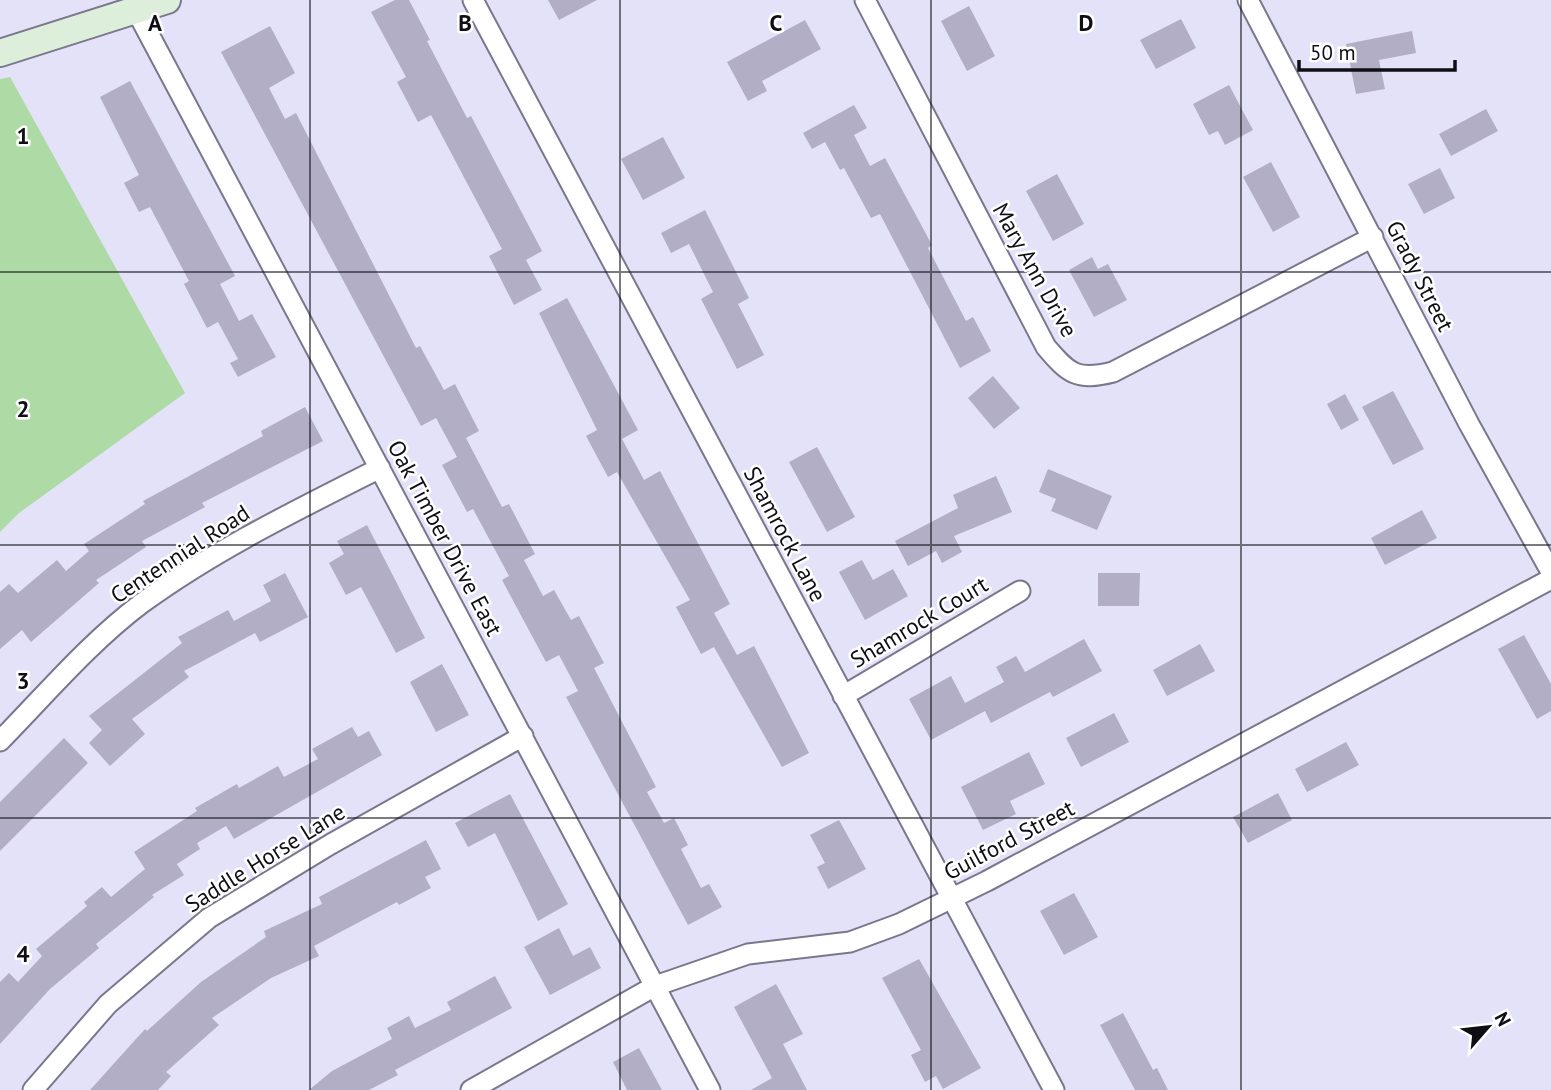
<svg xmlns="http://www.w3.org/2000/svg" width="1551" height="1090" font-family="'PT Sans',sans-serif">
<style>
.green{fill:#aedaa5}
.building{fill:#b1aec5}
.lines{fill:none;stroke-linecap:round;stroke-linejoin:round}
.minor-casing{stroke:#7a778c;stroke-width:23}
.secondary-casing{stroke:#7a778c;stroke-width:30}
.minor{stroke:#fff;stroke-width:19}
.secondary{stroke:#ddeeda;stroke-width:26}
.grid{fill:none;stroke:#0f0e15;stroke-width:2;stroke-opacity:0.55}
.labels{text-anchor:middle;stroke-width:5;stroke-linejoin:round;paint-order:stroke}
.street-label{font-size:23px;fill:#0f0e15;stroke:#fff}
.grid-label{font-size:23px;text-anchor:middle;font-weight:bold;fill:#0f0e15;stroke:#fff;stroke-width:5;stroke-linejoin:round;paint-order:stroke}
</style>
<rect width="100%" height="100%" fill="#e4e2f9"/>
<path class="green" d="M10,77L185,393L19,513L0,532V79Z"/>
<path class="building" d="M395,0H409L430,40L427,41L467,118L471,116L542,251L526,260L542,290L514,305L489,256L502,249L431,115L418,122L397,82L406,77L371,12Z
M548,0H597L559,20Z
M969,6L995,56L967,71L941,21Z
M1181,19L1196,48L1156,69L1140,40Z
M805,20L821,49L762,81L767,91L748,101L727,62Z
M270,26L295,73L269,88L285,119L296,113L416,348L420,346L444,390L455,384L479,431L466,438L502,507L509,504L535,554L524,560L543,596L554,590L571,620L579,616L604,663L594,668L656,787L647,792L664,823L674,818L688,845L681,849L701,888L709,884L722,907L688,925L566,697L578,691L559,655L546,662L502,580L509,576L473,509L467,512L442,465L457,457L436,418L421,426L221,52Z
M1412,31L1416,53L1379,60L1385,89L1356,94L1346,44Z
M130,81L235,276L220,284L239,321L252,314L276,357L238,377L230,363L238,359L218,322L207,328L184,284L189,281L150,207L139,212L124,183L139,175L100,97Z
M1229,85L1253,130L1225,145L1218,131L1209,135L1193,104Z
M854,105L867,128L854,135L870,166L885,158L932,245L928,248L966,321L973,317L991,351L960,368L880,214L871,218L844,168L840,170L825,142L812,149L803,133Z
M1486,109L1498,131L1451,156L1439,134Z
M663,137L685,178L643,200L621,159Z
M1271,162L1300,217L1273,232L1243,177Z
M1440,168L1455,198L1424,214L1408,184Z
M1057,174L1084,224L1053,241L1026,191Z
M705,210L749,298L738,304L764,355L737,369L701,299L713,292L689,244L671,253L661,233Z
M1092,257L1098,269L1108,264L1127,300L1094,317L1069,270Z
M567,298L638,430L622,439L644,480L660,471L730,604L714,613L737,655L754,646L809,753L782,767L714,647L701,654L676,607L690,600L617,472L608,477L586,436L597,430L539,313Z
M993,376L1020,408L994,429L968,398Z
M1393,391L1424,449L1393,465L1362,407Z
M1345,394L1359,420L1341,430L1327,404Z
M305,407L323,441L202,503L205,507L142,541L146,547L96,580L99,583L31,642L22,630L0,649V592L9,584L18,593L57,560L66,571L89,551L84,544L145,504L143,501L263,436L261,431Z
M817,447L855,517L827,532L789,462Z
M1048,469L1112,496L1097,530L1051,511L1056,499L1039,492Z
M996,476L1012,512L954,536L962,552L942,563L936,551L908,566L895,541L958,508L953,495Z
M1422,510L1437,538L1385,565L1371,538Z
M367,525L425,638L396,653L361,587L346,595L329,563L344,554L337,541Z
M862,560L873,580L893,569L908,596L865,620L839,572Z
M285,573L308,617L260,642L255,633L184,671L189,677L132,719L145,734L110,766L89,743L102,730L89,716L182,643L178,637L228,610L234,621L271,601L263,585Z
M1098,573H1140L1139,606H1098Z
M1524,635L1551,684V711L1537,719L1498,649Z
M1084,639L1102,671L1053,697L1050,692L991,723L985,711L931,740L909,699L951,676L965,703L1004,682L996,667L1016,656L1025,672Z
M1200,644L1215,671L1167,696L1153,670Z
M442,664L469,715L436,732L410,682Z
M1114,713L1129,742L1081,767L1066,738Z
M352,727L358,737L369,731L382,755L234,839L226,826L197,843L200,849L177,864L184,875L152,895L154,897L96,944L99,948L50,989L0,1044V982L9,973L18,982L42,956L36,949L87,906L84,902L102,887L111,897L145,869L134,852L197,811L195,808L237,784L239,788L278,766L284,777L318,759L312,749Z
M64,738L88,763L0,851V802Z
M1346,742L1359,765L1307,792L1295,769Z
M1029,752L1045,784L1010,801L1016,814L983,830L961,787Z
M1278,793L1292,820L1248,843L1233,817Z
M510,794L568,904L538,921L495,833L468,847L455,823Z
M839,820L866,869L828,889L817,867L825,863L810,835Z
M426,840L441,869L425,877L431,888L399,905L397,902L314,946L319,956L271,978L212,1018L219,1025L166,1072L171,1076L158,1090H90L145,1029L147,1031L201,982L266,937L264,931L322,904L319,897Z
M1074,893L1098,937L1064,955L1040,911Z
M559,928L573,956L590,947L601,968L550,995L524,947Z
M919,959L981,1068L943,1089L936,1076L925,1082L911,1055L921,1050L882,978Z
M495,976L512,1008L395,1070L398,1075L369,1090H309L332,1071L392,1039L387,1028L409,1016L415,1028L451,1010L447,1002Z
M776,984L803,1034L783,1044L807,1090H751L772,1078L734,1007Z
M1123,1013L1153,1070L1157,1068L1168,1090H1135L1100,1025Z
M639,1048L662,1090H627L613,1062Z"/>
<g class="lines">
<g class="minor-casing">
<path id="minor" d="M473,0L1054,1090
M865,0L1046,347C1069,374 1077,381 1113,372L1373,237
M1248,0L1469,424L1551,572
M136,10L710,1090
M843,696L1020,591
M0,741C46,694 90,642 142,603C216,549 299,509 380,468
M33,1090L108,1004L209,918L331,844L523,736
M471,1090L655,986L748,954L850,942L899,924L987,881L1551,579"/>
</g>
<g class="secondary-casing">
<path id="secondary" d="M0,53L167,0"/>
</g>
<use href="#minor" class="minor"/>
<use href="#secondary" class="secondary"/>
</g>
<path class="grid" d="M310,0V1090M620,0V1090M931,0V1090M1241,0V1090M0,272H1551M0,545H1551M0,818H1551"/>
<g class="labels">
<g class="street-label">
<text transform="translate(1035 270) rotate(61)" y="8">Mary Ann Drive</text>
<text transform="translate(1420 276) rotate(63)" y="8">Grady Street</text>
<text transform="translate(785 534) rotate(62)" y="8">Shamrock Lane</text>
<text transform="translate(445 538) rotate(62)" y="8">Oak Timber Drive East</text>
<text transform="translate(180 554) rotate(-33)" y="8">Centennial Road</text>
<text transform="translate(919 622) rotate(-31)" y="8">Shamrock Court</text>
<text transform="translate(1009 840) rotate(-28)" y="8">Guilford Street</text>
<text transform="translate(265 858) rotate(-32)" y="8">Saddle Horse Lane</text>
</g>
</g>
<g class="grid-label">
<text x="155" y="31">A</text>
<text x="465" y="31">B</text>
<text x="776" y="31">C</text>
<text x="1086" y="31">D</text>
<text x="23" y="144">1</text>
<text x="23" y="417">2</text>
<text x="23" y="689">3</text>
<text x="23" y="962">4</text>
</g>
<g transform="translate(1488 1027) rotate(62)" stroke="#ffffff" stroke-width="5" paint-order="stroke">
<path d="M0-5L12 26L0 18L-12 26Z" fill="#0f0e15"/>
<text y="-10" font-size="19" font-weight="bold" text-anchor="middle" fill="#0f0e15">N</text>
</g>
<path d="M1299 60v10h156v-10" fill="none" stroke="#0f0e15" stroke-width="3.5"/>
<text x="1310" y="60" font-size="21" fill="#0f0e15" stroke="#ffffff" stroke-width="5" paint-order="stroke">50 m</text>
</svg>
